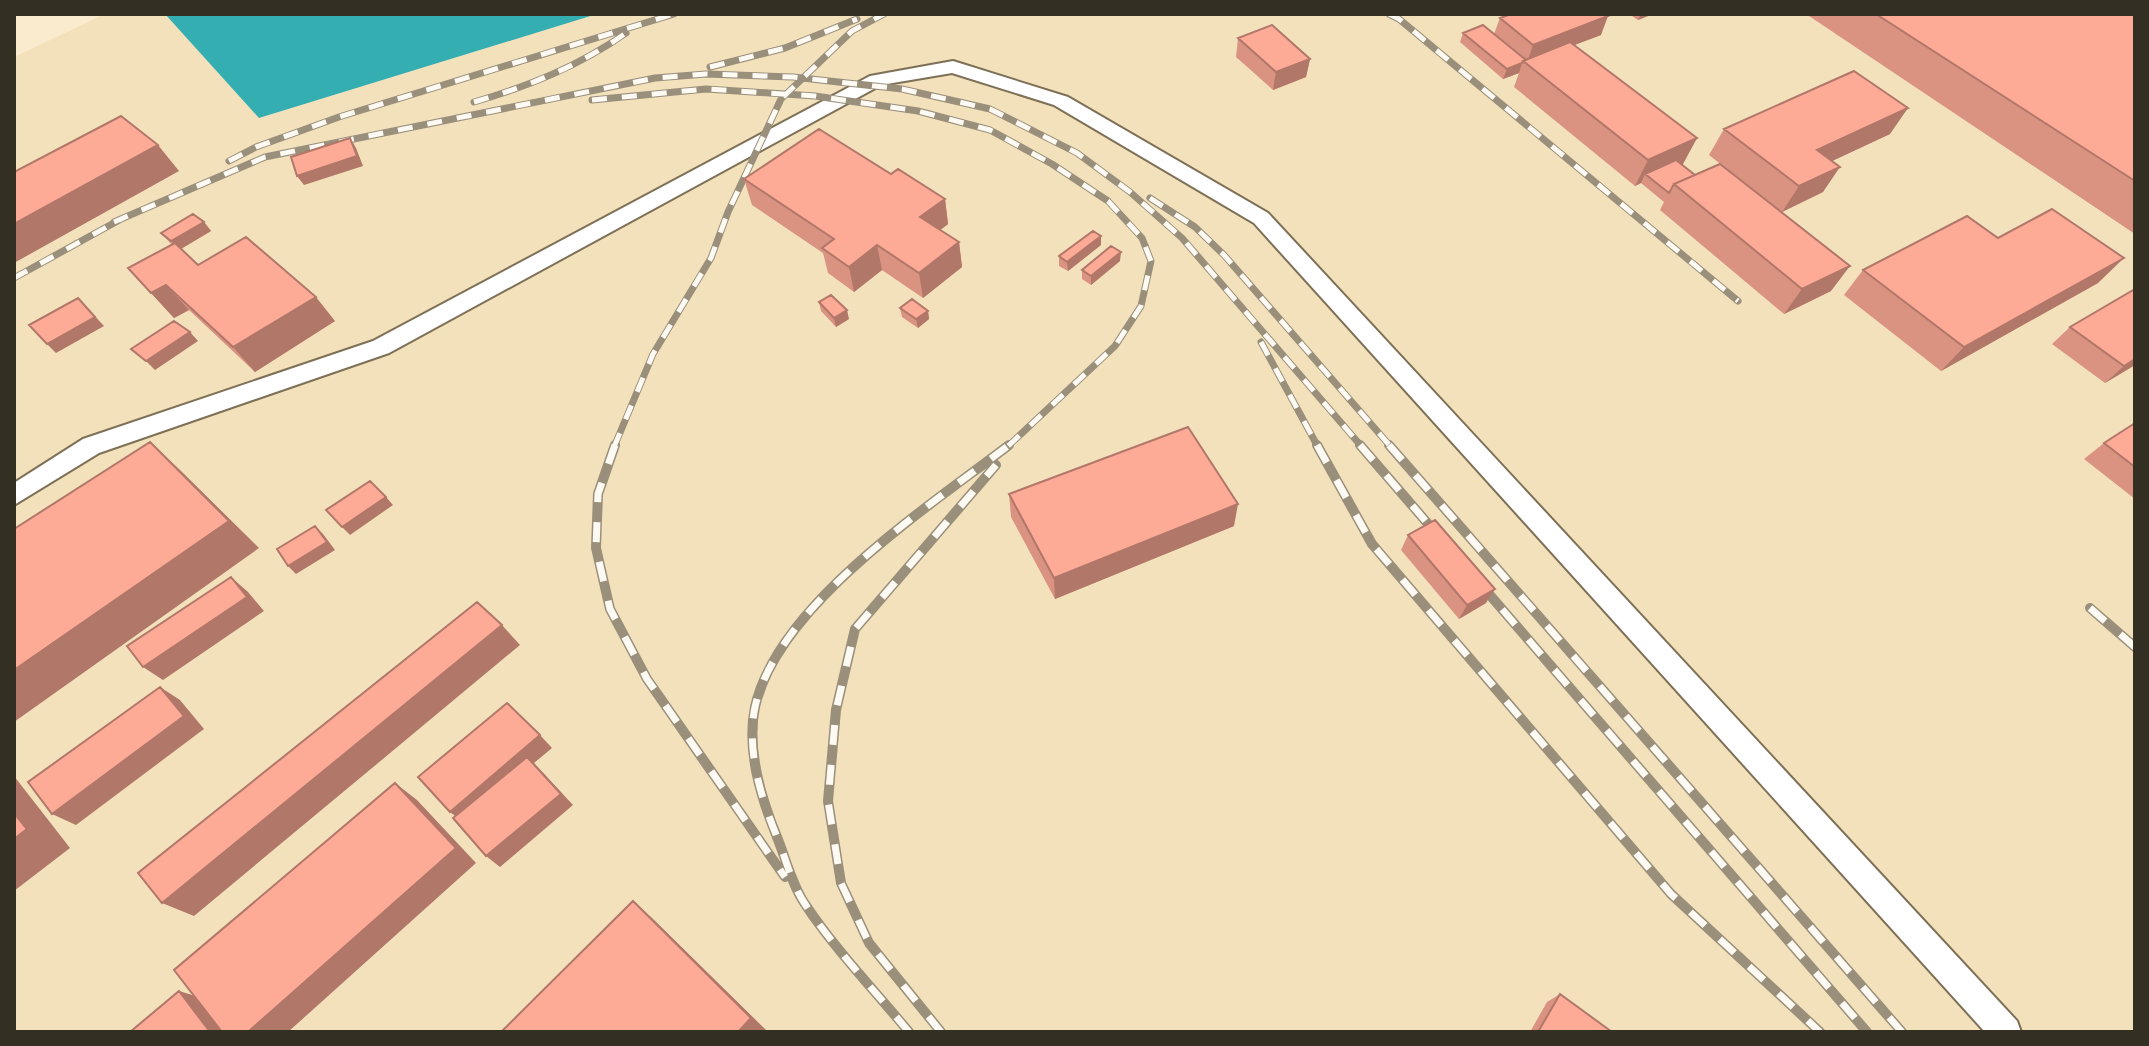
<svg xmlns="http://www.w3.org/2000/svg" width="2149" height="1046" font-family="Literata,serif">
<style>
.built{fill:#f3e1bc}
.water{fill:#35aeb1}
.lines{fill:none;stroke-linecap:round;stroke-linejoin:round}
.service-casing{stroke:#7d7056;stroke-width:4}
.service{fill:#fff;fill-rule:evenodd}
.rail-far1-casing{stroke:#998f7b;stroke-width:7}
.rail-casing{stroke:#998f7b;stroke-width:10}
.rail-far1{stroke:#fdfaf4;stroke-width:5;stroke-dasharray:15;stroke-linecap:butt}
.rail{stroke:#fdfaf4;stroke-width:7;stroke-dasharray:20;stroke-linecap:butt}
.wall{fill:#da9281}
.shaded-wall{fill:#b17769}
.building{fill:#fdaa96;stroke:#b17769;stroke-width:2}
</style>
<rect width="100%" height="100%" fill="#faebce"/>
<path class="built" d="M105,14H165L260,118L597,14H2135V1032H14V57Z"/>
<path class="water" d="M165,14H597L259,118Z"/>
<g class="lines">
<g class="service-casing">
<path id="service" d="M953,61L1068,97L1268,213L2017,1021L2021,1032H1985L1254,223L1054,105L952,73L881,85L389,353L99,453L14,505V483L83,439L373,341L870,76Z"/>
</g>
<use href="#service" class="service"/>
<g class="rail-far1-casing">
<path id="rail-far1" d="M1389,14L1399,19L1738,301
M710,67L785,48L857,19
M592,100L706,89L815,96L918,111L990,130L1052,164L1108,201L1142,238L1151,261L1141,306L1115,346L1007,447
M474,102C529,86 579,66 626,33
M229,161L256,147L339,117L674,14
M1150,198L1195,227L1224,255L1391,447
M114,222L265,157L655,78L706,74L793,77L902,89L990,109L1077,153L1130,192L1182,238L1362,447
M14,278L123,218
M1261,342L1318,447
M614,447L653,354L711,258L728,212L781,99L852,31L884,14"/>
</g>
<g class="rail-casing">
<path id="rail" d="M615,445L598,494L596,548L610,609L647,679L785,877
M1317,445L1372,544L1671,894L1820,1032
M1360,445L1442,540
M1389,445L1902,1032
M1476,579L1867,1032
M2090,608L2135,647
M909,1032C875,991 834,948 805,904C792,885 786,859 777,837C761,798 746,750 755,707C778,604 930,506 1009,445
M941,1032L869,943L841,883L828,801L836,710L855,629L996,465"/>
</g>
<use href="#rail-far1" class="rail-far1"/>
<use href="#rail" class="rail"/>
</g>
<path class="wall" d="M1629,14H1653L1638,20Z
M1806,14H2135V234Z
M1500,18L1601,35L1574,45L1697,138L1682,165L1831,291L1784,314L1660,210L1664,202L1641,183L1635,186L1514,87L1519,73L1503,79L1460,42L1463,33L1494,34Z
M1238,38L1310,59L1306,77L1273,90L1236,57Z
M1724,129L1890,134L1832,161L1823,192L1782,212L1709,155Z
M891,174L945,199L948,224L940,230L959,242L962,267L923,298L882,270L854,292L828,273L823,253L752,205L744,179Z
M204,222L211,231L181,249L198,265L335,321L255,372L189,310L174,318L128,268L172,245L161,233Z
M1101,236V245L1068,271L1059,266V256Z
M1998,238L2098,283L1941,371L1844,295L1863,270Z
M1120,261L1091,285L1082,279V270Z
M819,302L849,319L836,327L821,311Z
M900,308L928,311L929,319L918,328L902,317Z
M2070,327L2135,365L2105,383L2052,344Z
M2135,423V499L2084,459L2104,443Z
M1009,494L1234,526L1055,599L1011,517Z
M1408,535L1486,603L1459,619L1401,550Z
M1560,994L1612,1032H1530L1547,1002Z"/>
<path class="shaded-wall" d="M1641,14H1653L1638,20Z
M1608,16L1601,35L1527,63L1533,45Z
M1310,59L1306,77L1273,90L1276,72Z
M1522,63L1519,73L1503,79L1507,69Z
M1908,108L1890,134L1800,176L1817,150Z
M350,138L356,148L363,166L304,185L297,176Z
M1697,138L1683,164L1651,179L1645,174L1641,183L1635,186L1648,160Z
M158,145L179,171L14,263V224Z
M1840,167L1823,192L1782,212L1799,186Z
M945,199L948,224L924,243L920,217Z
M204,222L211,231L179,250L171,241Z
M1101,236V245L1068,271L1067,262Z
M959,242L962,267L923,298L919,273Z
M877,245L882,270L854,292L849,267Z
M1121,252L1120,261L1091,285V276Z
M2124,258L2098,283L1941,371L1964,347Z
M1850,266L1831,291L1784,314L1802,289Z
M166,285L189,310L174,318L151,293Z
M316,297L335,321L255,372L233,347Z
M78,298L104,326L56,353L47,344Z
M847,310L849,319L836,327L834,318Z
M928,311L929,319L918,328L916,319Z
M190,332L198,341L155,370L146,361Z
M2135,359V365L2105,383L2124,366Z
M150,442L181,471L259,548L14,722V670Z
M386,497L393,505L350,535L342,527Z
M1238,504L1234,526L1055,599L1054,578Z
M315,526L323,534L335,550L296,574L288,566Z
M231,577L248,592L264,611L163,680L143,667Z
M1495,589L1486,603L1459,619L1467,605Z
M502,625L520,645L194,916L162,903Z
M160,687L180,700L204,729L76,825L52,814Z
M540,735L552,748L534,763L573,805L500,867L486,856L464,823L450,812Z
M14,776L70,848L14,891Z
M395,783L417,800L476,863L288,1032H248Z
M633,901L652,918L766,1030L764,1032H738Z
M179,991L202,998L227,1032H210Z"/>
<path class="building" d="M1511,14H1605L1608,16L1533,45L1500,18Z
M1876,14H2135V181Z
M1272,25L1310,59L1276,72L1238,38Z
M1483,25L1526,60L1523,61L1522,63L1507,69L1463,33Z
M1570,42L1697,138L1648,160L1523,61Z
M1854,71L1908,108L1817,150L1840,167L1799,186L1724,129Z
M121,116L158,145L14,224V172Z
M819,129L891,174L898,169L945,199L920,217L959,242L919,273L877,245L849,267L822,248L834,239L744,179Z
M350,138L357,156L297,176L291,157Z
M1676,160L1695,175L1674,184L1669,193L1645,174Z
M1720,164L1850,266L1802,289L1674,184Z
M2052,209L2124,258L1964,347L1863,270L1967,216L1998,238Z
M193,214L204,222L171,241L161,233Z
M1093,231L1101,236L1067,262L1059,256Z
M246,237L316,297L233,347L166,285L151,293L128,268L175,243L198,265Z
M1111,246L1121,252L1091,276L1082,270Z
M2135,289V359L2124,366L2070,327Z
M831,295L847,310L834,318L819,302Z
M78,298L95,317L47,344L29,325Z
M912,299L928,311L916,319L900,308Z
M174,321L190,332L146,361L131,349Z
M2135,423V467L2104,443Z
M1188,427L1238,504L1054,578L1009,494Z
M150,442L229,521L14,670V529Z
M370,481L386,497L342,527L326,510Z
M1435,520L1495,589L1467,605L1408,535Z
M315,526L327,542L288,566L277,549Z
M231,577L247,597L143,667L127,646Z
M477,602L502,625L162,903L138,873Z
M160,687L184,716L52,814L28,782Z
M507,703L540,735L450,812L418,777Z
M527,757L561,794L486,856L453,818Z
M395,783L456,848L248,1032H222L174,970Z
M14,813L27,829L14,839Z
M633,901L751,1018L738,1032H501Z
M179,991L210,1032H130Z
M1560,994L1612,1032H1538Z"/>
<rect width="2149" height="1046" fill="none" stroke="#342f23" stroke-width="32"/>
</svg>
